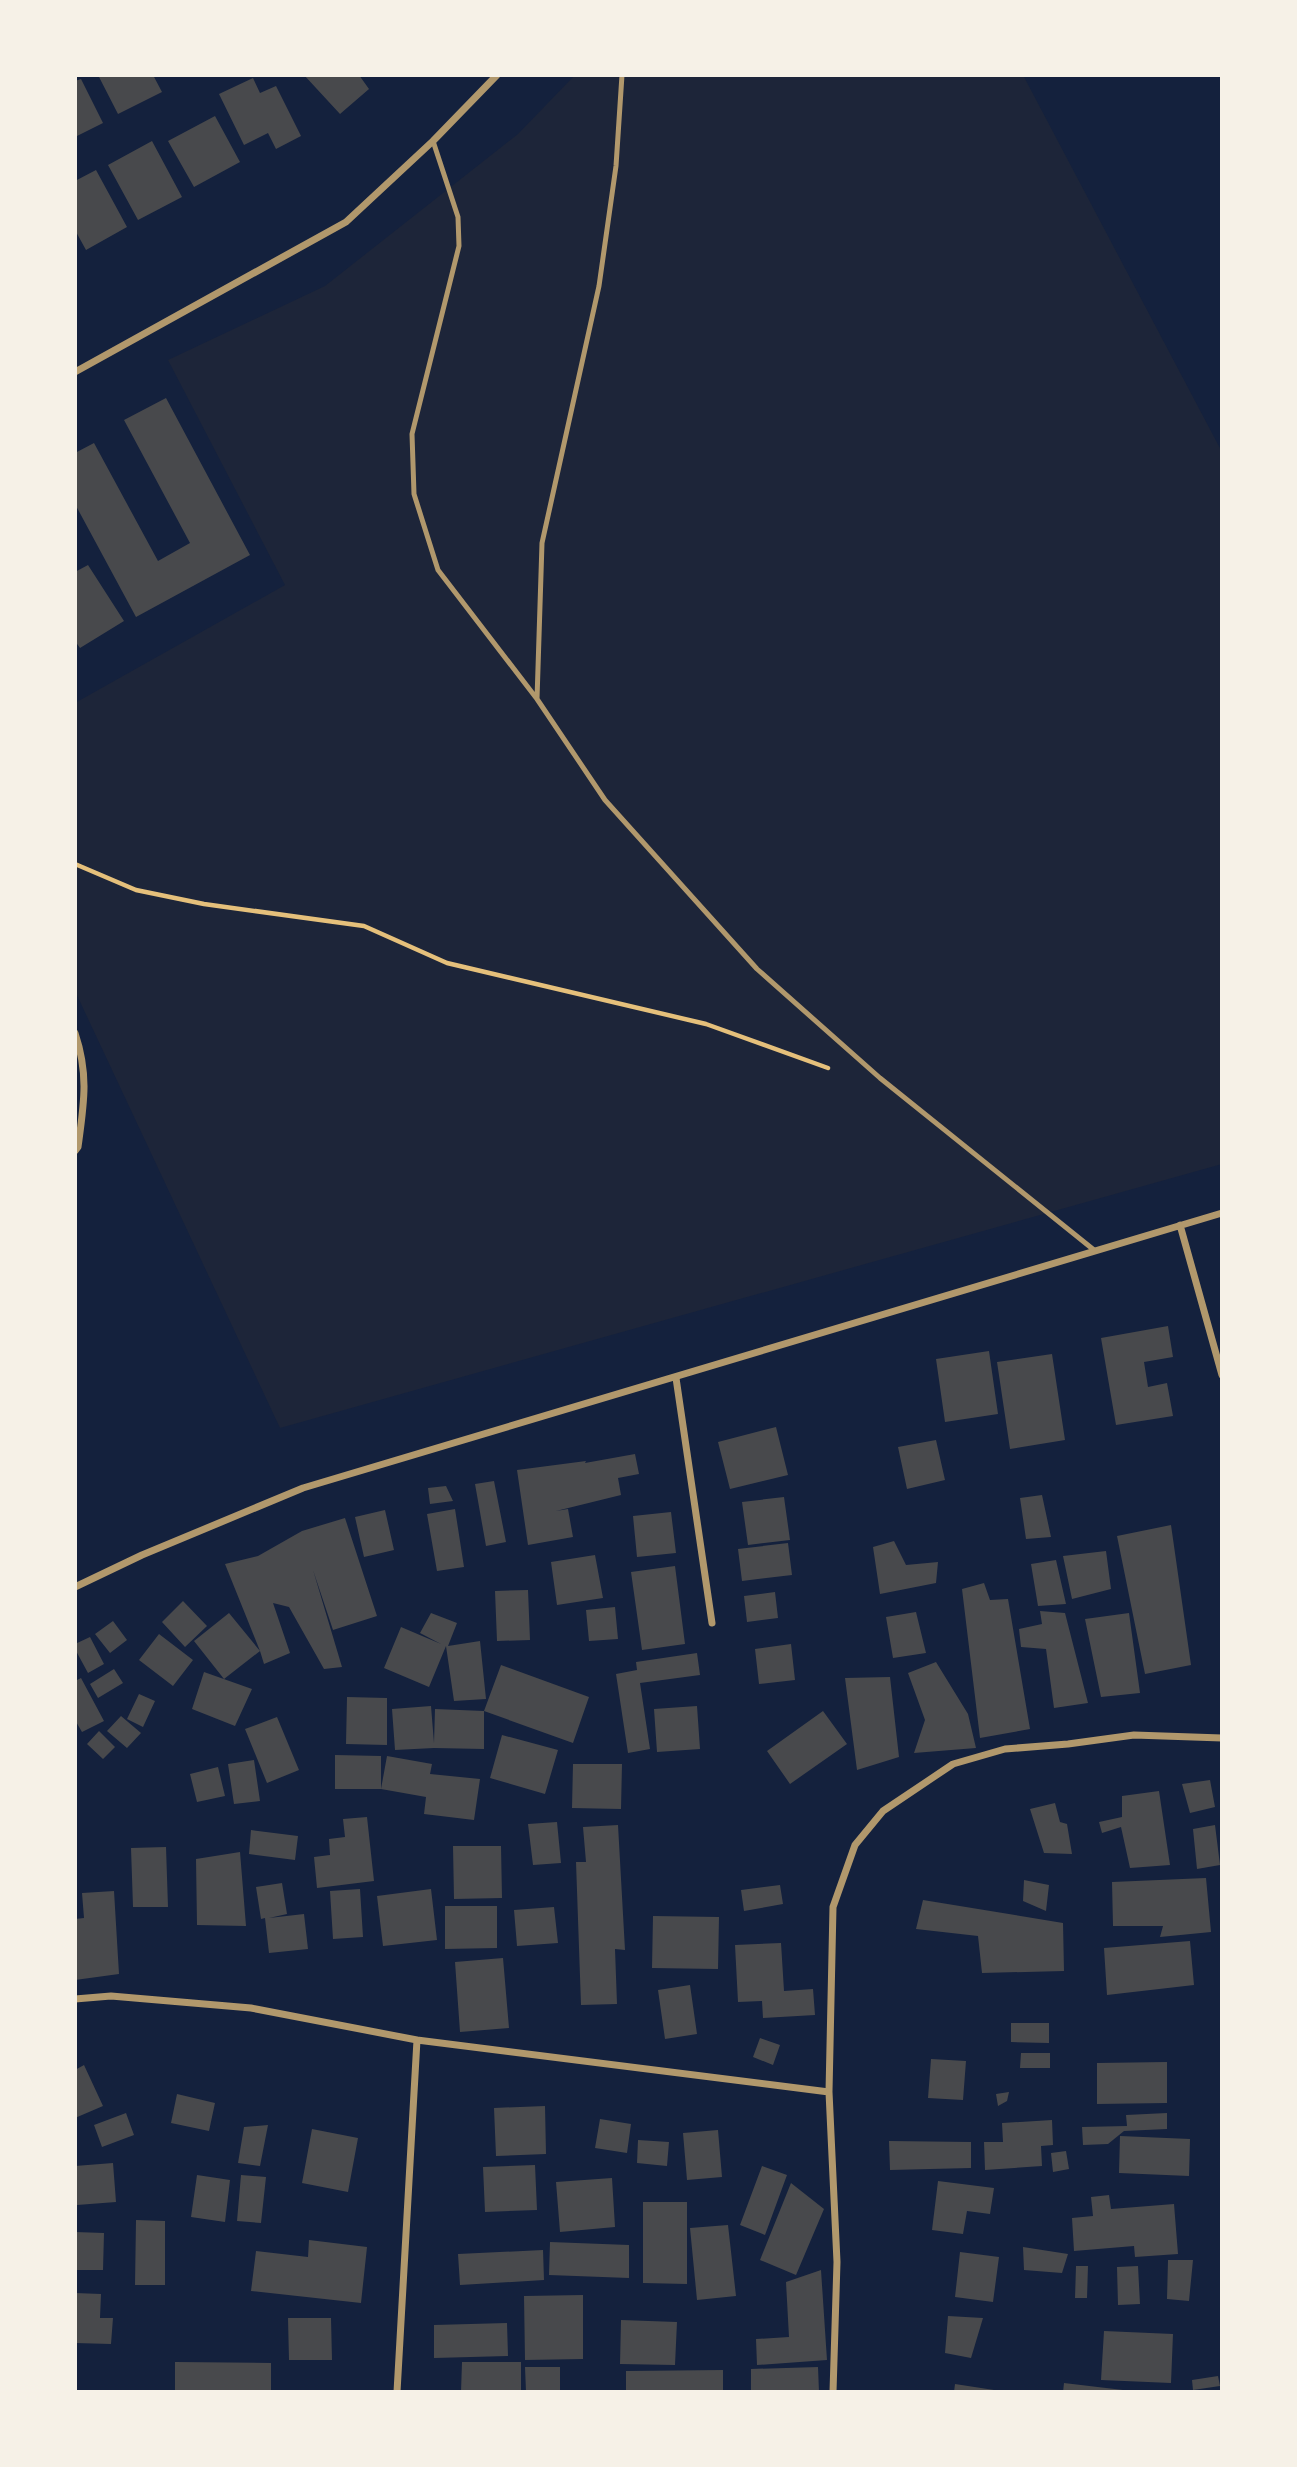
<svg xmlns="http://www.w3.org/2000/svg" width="1297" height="2467" font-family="'PT Sans',sans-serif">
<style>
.green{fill:#1d2539}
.building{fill:#48494c}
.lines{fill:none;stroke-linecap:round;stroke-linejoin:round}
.path{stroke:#e5c07b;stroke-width:4.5}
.service{stroke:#b1986c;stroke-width:5}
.minor{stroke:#b1986c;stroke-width:7}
</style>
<rect width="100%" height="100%" fill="#14213d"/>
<path class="green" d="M575,75H1023L1222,452V1164L280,1428L75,991V703L285,585L168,360L325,286L518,134Z"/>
<path class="building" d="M98,75H153L162,92L118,114Z
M304,75H359L369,89L340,114Z
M253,78L260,93L276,86L301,136L276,149L268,133L244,145L219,94Z
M81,79L103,123L75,137V81Z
M215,116L240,162L194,187L168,141Z
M152,141L182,197L138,220L108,165Z
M96,170L127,227L86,250L75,230V181Z
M166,398L250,555L136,617L75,504V453L94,443L158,561L190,543L124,420Z
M88,565L124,621L80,648L75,641V572Z
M1168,1326L1173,1357L1144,1362L1148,1387L1167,1383L1173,1416L1116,1425L1101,1338Z
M989,1351L998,1414L945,1422L936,1359Z
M1052,1354L1065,1440L1010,1449L997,1362Z
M776,1427L788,1475L730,1489L718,1442Z
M936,1440L945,1480L907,1489L898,1447Z
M635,1454L639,1474L618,1478L621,1495L556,1511L568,1509L573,1537L528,1545L517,1470L586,1461L585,1463Z
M494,1481L506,1542L486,1546L475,1484Z
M446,1486L453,1501L430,1504L428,1488Z
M1042,1495L1051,1537L1026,1539L1020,1498Z
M784,1497L790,1540L748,1545L742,1502Z
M455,1509L464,1567L437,1571L427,1514Z
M385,1510L394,1550L364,1557L355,1517Z
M671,1512L676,1553L637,1557L633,1516Z
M345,1518L377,1616L333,1630L313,1570L342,1667L324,1669L289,1607L273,1603L290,1653L264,1664L260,1651L224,1679L194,1641L229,1613L260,1651L225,1564L258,1556L302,1531Z
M1171,1525L1191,1665L1145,1674L1117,1536Z
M894,1541L906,1565L938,1562L936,1583L880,1594L873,1547Z
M788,1543L792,1575L742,1581L738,1549Z
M1106,1551L1111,1589L1072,1599L1063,1556Z
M595,1555L603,1598L557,1605L551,1562Z
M1056,1560L1066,1604L1038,1606L1031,1564Z
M675,1566L685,1644L642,1650L631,1572Z
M984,1583L990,1600L1008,1599L1030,1729L980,1738L962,1589Z
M528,1590L530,1640L497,1641L495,1591Z
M775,1592L778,1618L747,1622L744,1596Z
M183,1601L207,1626L185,1647L162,1622Z
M615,1607L618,1639L589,1641L586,1610Z
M1040,1611L1065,1613L1088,1703L1054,1708L1046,1649L1021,1647L1019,1629L1042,1624Z
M916,1612L926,1653L893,1658L886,1617Z
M431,1613L457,1623L448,1646L480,1641L486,1699L454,1701L446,1646L429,1687L384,1668L401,1627L441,1644L420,1633Z
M1129,1613L1140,1693L1101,1697L1085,1619Z
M113,1621L127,1640L110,1653L95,1634Z
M159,1634L193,1660L173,1686L139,1660Z
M90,1637L104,1664L88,1673L75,1649V1644Z
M791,1644L795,1680L759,1684L755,1649Z
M697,1653L700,1675L640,1683L650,1749L628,1753L616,1674L637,1670L636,1662Z
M936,1662L968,1714L976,1748L914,1753L925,1720L908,1673Z
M501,1665L589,1697L573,1743L484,1711V1749L434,1748L395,1750L392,1709L431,1706L434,1743L435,1709L484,1711Z
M114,1669L123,1683L98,1698L90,1684Z
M204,1672L252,1689L235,1726L192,1709Z
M890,1677L899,1757L857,1770L845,1678Z
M81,1678L104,1721L82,1732L75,1720V1681Z
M139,1694L155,1701L143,1727L127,1719Z
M347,1697L387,1698V1745L346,1744Z
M697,1706L700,1749L657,1752L654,1709Z
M823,1711L847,1744L790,1784L767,1751Z
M121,1716L141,1733L127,1748L107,1731Z
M277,1717L299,1770L267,1783L245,1729Z
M99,1731L115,1747L103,1759L87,1744Z
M502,1735L558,1750L545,1794L490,1778Z
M335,1755L381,1756V1789H335Z
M387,1756L432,1764L430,1774L480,1779L474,1820L424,1814L426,1797L381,1789Z
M254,1760L260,1801L234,1804L228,1764Z
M573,1764H622L621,1809L572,1808Z
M218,1767L225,1796L197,1802L190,1774Z
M1210,1780L1215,1807L1190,1813L1182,1784Z
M1159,1791L1170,1865L1130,1868L1121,1827L1102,1833L1099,1822L1122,1817V1796Z
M1055,1803L1060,1822L1067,1824L1072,1854L1044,1853L1030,1809Z
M367,1817L374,1881L317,1888L314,1857L330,1855L329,1839L345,1837L343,1819Z
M557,1822L561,1863L533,1865L528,1824Z
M618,1825L625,1950L615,1949L617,2004L581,2005L576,1862H586L583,1827Z
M1215,1825L1220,1865L1197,1869L1193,1829Z
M251,1830L298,1836L295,1860L249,1854Z
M453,1846H501L502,1898L454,1899Z
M166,1847L168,1907H133L131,1848Z
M240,1852L246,1926L197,1925L196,1859Z
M1206,1878L1211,1932L1160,1937L1163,1926H1113L1112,1882Z
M1024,1880L1049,1885L1046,1911L1023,1901Z
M282,1883L287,1914L269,1918L304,1914L308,1949L269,1953L265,1918L261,1919L256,1887Z
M780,1885L783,1904L744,1911L741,1890Z
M360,1889L363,1937L333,1939L330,1891Z
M431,1889L437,1940L383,1946L377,1896Z
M114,1891L119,1974L75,1980V1919L84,1918L82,1893Z
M923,1900L1063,1923L1064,1971L982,1973L978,1936L916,1929Z
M445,1906H497V1948L445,1949Z
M554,1907L558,1943L517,1946L514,1910Z
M653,1916L719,1917L718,1969L652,1968Z
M1190,1941L1194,1985L1107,1995L1104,1948Z
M781,1943L784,1991L813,1989L815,2015L763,2018L762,2001L738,2002L735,1945Z
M503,1958L509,2028L460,2032L455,1962Z
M690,1985L697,2034L665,2039L658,1990Z
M1011,2023H1049V2043L1011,2042Z
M760,2038L780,2045L773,2065L753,2057Z
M1021,2053H1050V2068H1020Z
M931,2059L966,2061L963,2100L928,2098Z
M1167,2062V2103L1097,2104V2063Z
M84,2065L103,2106L75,2118V2070Z
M1009,2092L1007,2101L998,2106L996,2094Z
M177,2094L215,2103L209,2131L171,2123Z
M545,2106L546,2154L496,2156L494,2108Z
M126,2113L134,2135L102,2147L94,2125Z
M1167,2113V2129L1124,2131L1108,2144L1083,2145L1082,2127L1127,2126L1126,2115Z
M600,2119L631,2124L627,2153L595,2148Z
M1052,2120L1053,2145L1041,2146L1042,2166L985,2170L984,2142H1003L1002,2123Z
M268,2125L260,2166L238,2163L244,2127Z
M312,2129L358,2138L348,2192L302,2183Z
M718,2130L722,2177L687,2180L683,2133Z
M1120,2136L1190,2139L1189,2176L1119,2173Z
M638,2140L669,2142L667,2166L637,2163Z
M889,2141L971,2142V2168L890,2170Z
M1066,2151L1069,2169L1053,2172L1051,2153Z
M113,2163L116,2202L77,2205L75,2166Z
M535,2165L537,2210L485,2212L483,2167Z
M762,2166L787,2175L765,2235L740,2225Z
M197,2175L230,2180L225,2222L191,2217Z
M241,2175L266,2177L261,2223L237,2221Z
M612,2178L615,2227L560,2232L556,2182Z
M938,2181L994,2188L990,2214L967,2211L963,2234L932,2230Z
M791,2183L824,2209L796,2275L760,2260Z
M1109,2195L1111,2209L1174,2204L1178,2254L1135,2257L1134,2246L1074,2251L1072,2218L1093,2216L1091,2197Z
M643,2202H687V2284L643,2283Z
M136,2220L165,2221V2285H135Z
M728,2225L736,2296L697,2300L690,2228Z
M75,2232L104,2233L103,2270H75Z
M309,2240L367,2247L361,2303L251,2291L256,2251L308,2257Z
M550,2242L629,2245V2278L549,2275Z
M1023,2247L1068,2254L1062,2273L1024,2270Z
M543,2250L544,2280L460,2285L458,2254Z
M960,2252L999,2257L993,2302L955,2297Z
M1168,2260H1193L1189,2301L1167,2299Z
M1076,2266H1088L1087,2298H1075Z
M1138,2266L1140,2304L1118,2305L1117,2267Z
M821,2270L827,2360L757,2365L756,2339L789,2337L786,2282Z
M75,2293L101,2294L100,2318H113L111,2344L75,2343Z
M583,2295V2359L525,2360L524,2296Z
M948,2316L983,2318L971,2358L945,2353Z
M288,2318H331L332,2360H289Z
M621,2320L677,2322L675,2365L620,2364Z
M507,2323L508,2356L434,2358V2325Z
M1104,2331L1173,2334L1171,2383L1101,2380Z
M175,2362L271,2363V2392H175Z
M462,2362H521V2392H461Z
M525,2367H560V2392H526Z
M818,2367L819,2392H751V2369Z
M723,2370V2392H626V2371Z
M1218,2376L1220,2386L1193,2390L1192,2380Z
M1064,2383L1123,2390V2392H1063Z
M955,2384L994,2390L993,2392H954Z"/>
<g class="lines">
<path class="path" d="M75,864L136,890L204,904L364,926L447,963L706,1024L828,1068"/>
<path class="service" d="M622,75L616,166L599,286L542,543L537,699L605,800L757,969L880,1078L1094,1250
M433,141L458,217L459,246L412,434L414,494L438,570L537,699"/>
<path class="minor" d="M75,372L346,222L433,141L497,75
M75,1033C89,1075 84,1103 78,1147L75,1151
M1180,1225L1222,1375
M676,1378L712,1623
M75,1587L142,1555L303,1488L1222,1213
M75,1999L111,1996L251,2008L417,2040
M397,2392L417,2040L829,2092
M833,2392L837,2262L829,2092L833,1907L855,1845L883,1811L953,1764L1005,1749L1068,1744L1134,1735L1222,1738"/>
</g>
<rect width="1297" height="2467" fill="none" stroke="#f6f1e7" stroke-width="154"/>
</svg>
